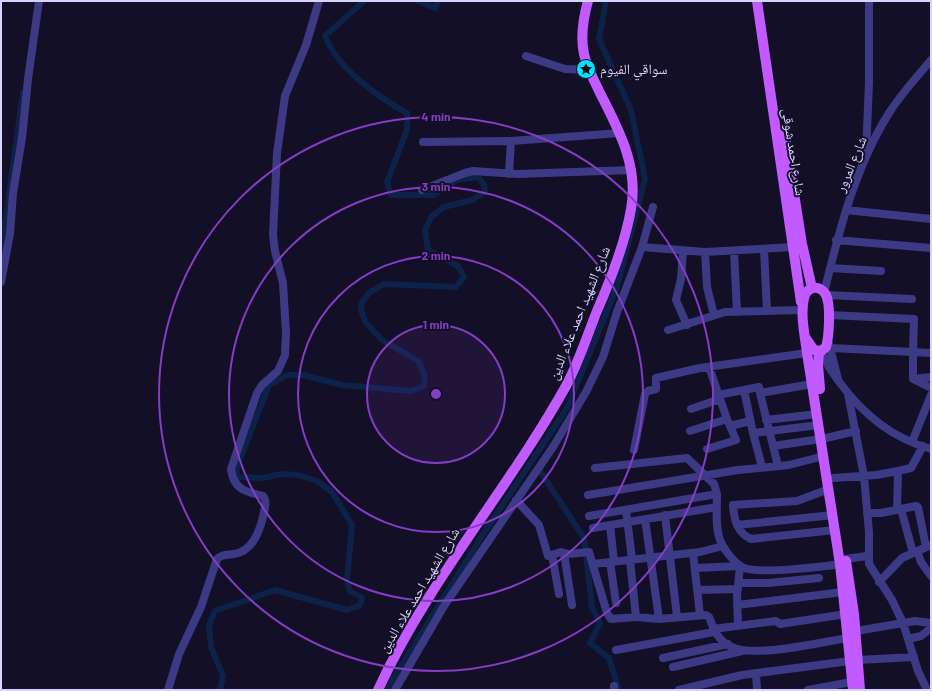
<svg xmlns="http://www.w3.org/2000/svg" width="932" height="691" font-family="Barlow,'Noto Naskh Arabic',sans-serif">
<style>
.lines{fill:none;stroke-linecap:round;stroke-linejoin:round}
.canal{stroke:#0c2248;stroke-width:6}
.minor{stroke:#3d3a85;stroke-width:8}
.major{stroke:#c25bff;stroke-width:10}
.ring{fill:none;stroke:#843dc5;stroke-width:2}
.labels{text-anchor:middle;stroke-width:4;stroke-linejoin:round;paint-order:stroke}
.poi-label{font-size:14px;fill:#d9d4ff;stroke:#130f26;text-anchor:start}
.street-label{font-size:14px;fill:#d9d4ff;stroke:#130f26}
.centre{fill:#843dc5;stroke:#130f26;stroke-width:2}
.ring-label{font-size:12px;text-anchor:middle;font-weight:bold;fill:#843dc5;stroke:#130f26;stroke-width:4;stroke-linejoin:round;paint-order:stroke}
</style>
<rect width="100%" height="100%" fill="#130f26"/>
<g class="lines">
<path class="canal" d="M418,1L435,8L438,1
M1,253L23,92
M540,471L584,538L592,607L600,623L590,643L609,658L619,690
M220,690L223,676L211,647L209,625L215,611L275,590L347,610L360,605L362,598L350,591L347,580L352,525L332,492L317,481L298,475L281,474L263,478L238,477L236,470L269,385L288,375H303L342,385L411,391L424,386L425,376L418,361L382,340L366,323L361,310L362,302L370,292L384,284L456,287L464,277L458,266L428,250L425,230L431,217L444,207L472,200L485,192L484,184L478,177L457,180L434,195H391L387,182L407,130V113C378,97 338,69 325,36L364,1
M388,690L393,679L482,536L567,408L617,287L645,179L631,110L599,39L606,1"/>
<path class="minor" d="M526,56L565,69L589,70
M423,142L511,141L620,133
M866,154L869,82V1
M509,174L511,141
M422,190L465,173L473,171L518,174L631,170
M846,210L931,219
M836,240L931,248
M642,247L705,252L794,247
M764,249L767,311
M683,251L681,279L676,300L687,325
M734,251L737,312
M705,252L707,287L714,315
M830,268L881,271
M1,282L10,234L13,193L22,138L28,79L39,1
M824,293C839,231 855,167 889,113C901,94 917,77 931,60
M826,295L912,299
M829,315L914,319L913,352L831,348
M668,330L725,312L802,310
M829,344L838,379
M821,351C826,364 832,372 840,383C864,415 892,438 931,449
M931,353L913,352V379L931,388
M914,379L931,377
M744,390L759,387L760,393L812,384
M760,393L778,466
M848,394L864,476L869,532V564L892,600L903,623L918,671L927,690
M718,395L744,390L753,433L762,467
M691,409L720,399
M766,420L817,414
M730,426L750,421
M690,431L727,419L709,367
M753,433L819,425
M826,438L856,431
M912,442L931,395
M773,446L821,439
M707,449L736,440L727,419
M634,450L645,394L648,391L656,389V378L700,368L807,353
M595,468L687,458L714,484L717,494
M833,478L876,475L898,471
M829,489L797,501L733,505C734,519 737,533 751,539L835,530
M588,495L738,470L789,465L824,456
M516,500L539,525L548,556L561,552L568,554L589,552L607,613L611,619L636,617L659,619L706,615L709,617C714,630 718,641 732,647C755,658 822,642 848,638
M901,509L916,506L918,507L926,547
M626,510L632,559
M897,510L898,471L911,468L923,446
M867,513H881L901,509L913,553
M665,515L677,617
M589,516L717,494C717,509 715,527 720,540C724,550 735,564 744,568C760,574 821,567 840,564
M645,519L659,619
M610,525L614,561
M737,525L833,515
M593,528L717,507
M917,551L921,562L931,576
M564,553L572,605
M693,553L700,615
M552,555L559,594
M845,559L867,556
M630,560L636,617
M610,562L616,603
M593,564L700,552L723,546
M695,568L740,566L737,596L738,625
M879,582L902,558L931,545
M739,583H768L819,578
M697,590L738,589
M737,605L843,592
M713,629L776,621L780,624L846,614
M856,631L915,621L931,623
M908,639L921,636L931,628
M616,650L714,632
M663,658L728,644
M858,660L914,657
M673,667L742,651
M756,673L757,690
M614,686V690
M168,690L179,654L201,607L217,559C221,554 228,555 234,554C252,551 259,533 263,517C264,510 268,502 263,496C246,492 233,489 231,469L257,393L262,385L278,371L285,355L286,333L283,283L275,251L273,235L277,153L285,96L306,45L319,1
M395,690L444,606L553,447L586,392L603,357L617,312L642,247L653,207
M679,690L742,675L850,661
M808,690L857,681"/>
<path class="major" d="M757,1L801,302
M784,130L802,244L812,288
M805,337L814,350L821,351L826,347C829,337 831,305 826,295C820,284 807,286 804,298C800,315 805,336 807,353L840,564L853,690
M819,351L818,365L820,389
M846,561L854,614L860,690
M378,690C428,581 508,490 566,386C579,362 587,336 597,311C611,279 625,244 631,209C639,167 619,130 600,93C594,80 587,68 584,54C580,36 583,19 588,1"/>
</g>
<circle cx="436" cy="394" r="69" fill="#843dc5" fill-opacity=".12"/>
<g class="ring">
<circle cx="436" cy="394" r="69"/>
<circle cx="436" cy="394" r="138"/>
<circle cx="436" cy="394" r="207"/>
<circle cx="436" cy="394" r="277"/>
</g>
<defs>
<g id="sight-disc" transform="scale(1)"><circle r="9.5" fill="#00e5ff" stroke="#130f26"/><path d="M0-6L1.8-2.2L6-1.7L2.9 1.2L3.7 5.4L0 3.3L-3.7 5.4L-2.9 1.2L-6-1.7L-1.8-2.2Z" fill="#111"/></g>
</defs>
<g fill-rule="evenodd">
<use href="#sight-disc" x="586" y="69"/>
</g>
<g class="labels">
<g class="poi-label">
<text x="600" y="74">سواقي الفيوم</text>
</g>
<g class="street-label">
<text transform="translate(794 152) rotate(81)" y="5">شارع احمد شوقى</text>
<text transform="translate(851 164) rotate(-67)" y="5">شارع المرور</text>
<text transform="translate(579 313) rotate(-68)" y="5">شارع الشهيد احمد علاء الدين</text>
<text transform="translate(419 590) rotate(-59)" y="5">شارع الشهيد احمد علاء الدين</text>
</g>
</g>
<circle cx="436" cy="394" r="6" class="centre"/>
<g class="ring-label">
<text x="436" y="121">4 min</text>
<text x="436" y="191">3 min</text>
<text x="436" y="260">2 min</text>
<text x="436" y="329">1 min</text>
</g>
<rect width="932" height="691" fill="none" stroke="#d9d4ff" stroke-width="4"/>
</svg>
